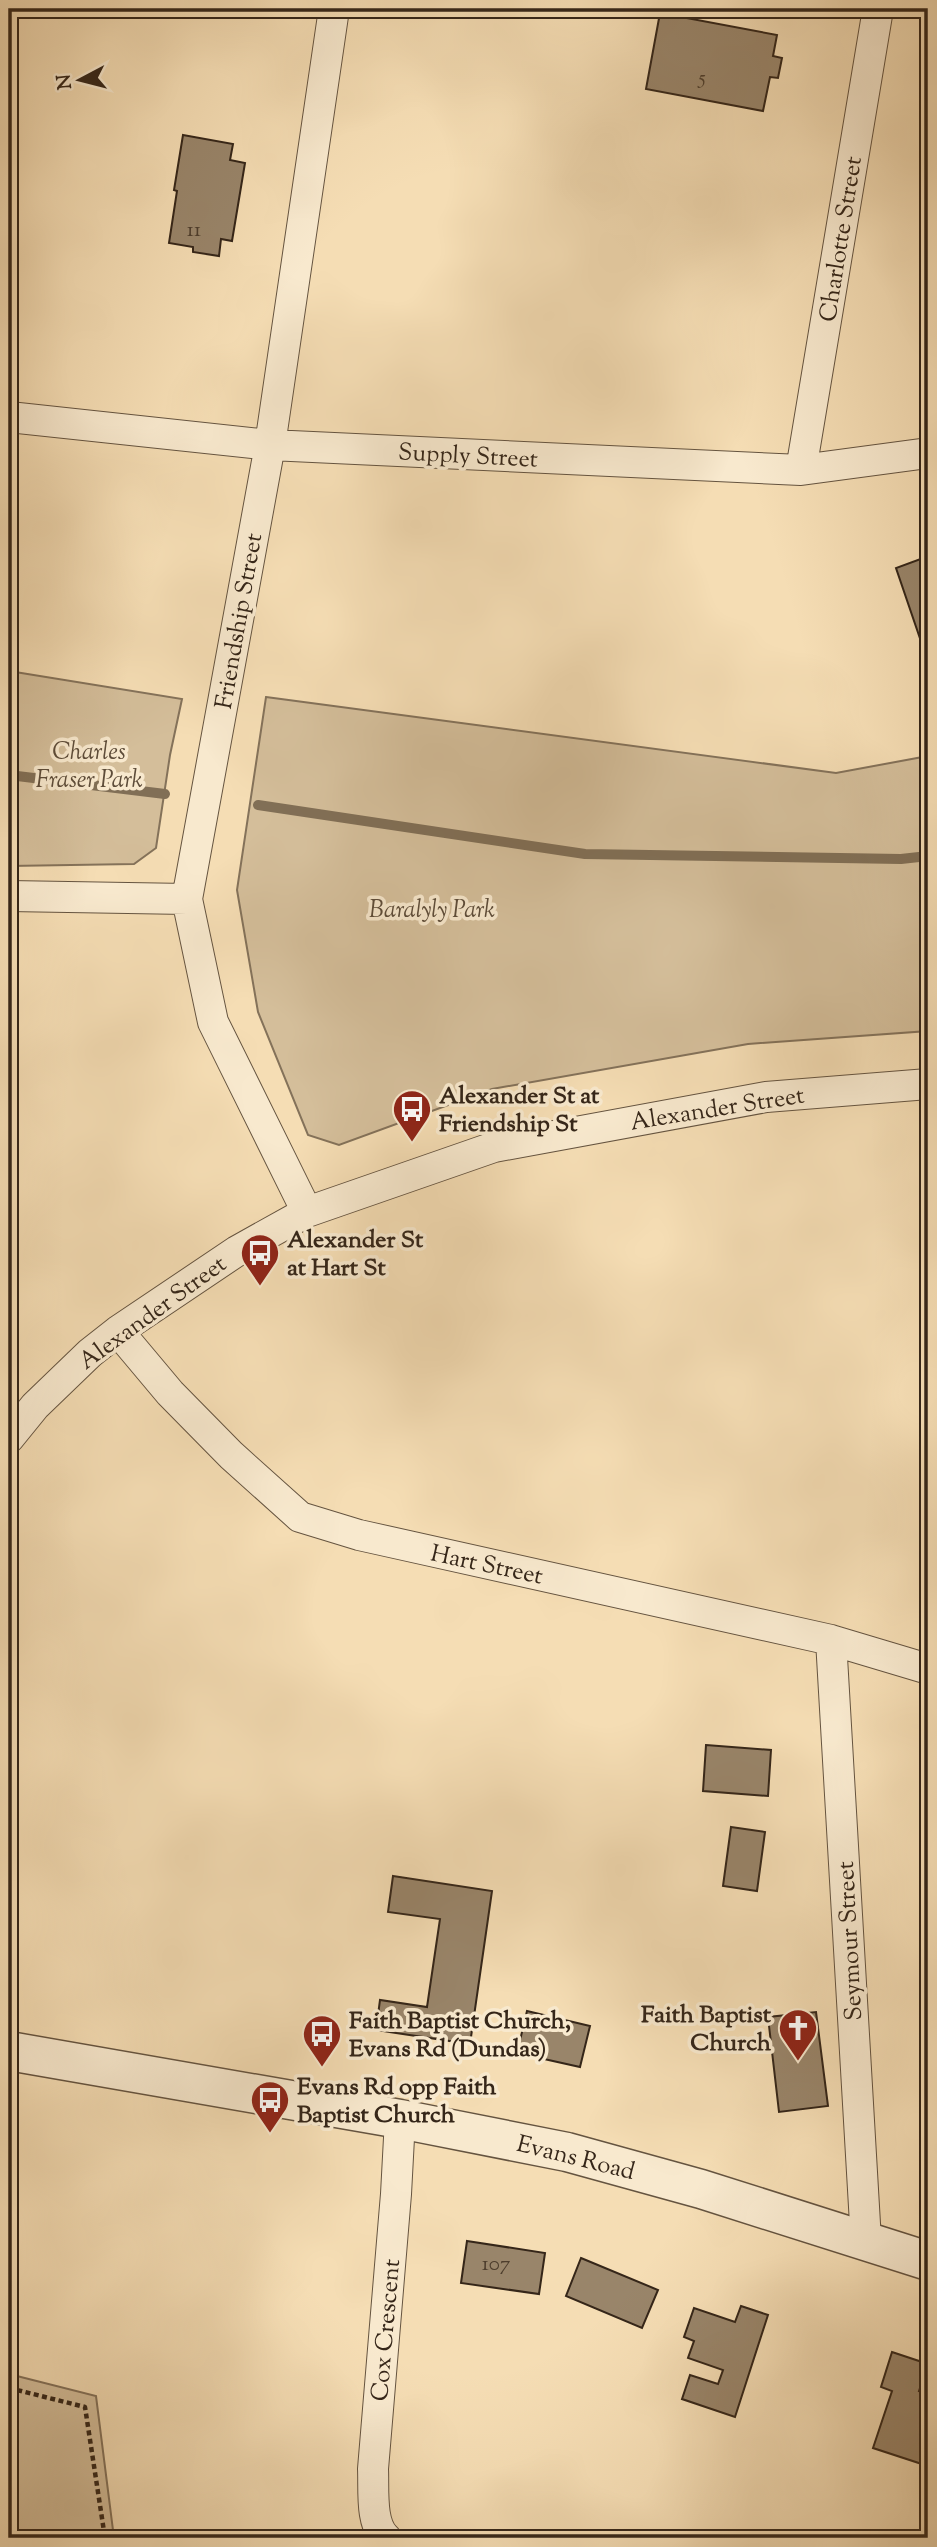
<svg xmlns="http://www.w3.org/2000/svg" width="937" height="2547" font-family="'Sorts Mill Goudy',serif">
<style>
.green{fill:#d4be9a;stroke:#84725a;stroke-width:2}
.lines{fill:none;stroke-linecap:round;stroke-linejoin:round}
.stream{stroke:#816f56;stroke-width:10}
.building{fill:#99856a;stroke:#352619;stroke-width:2}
.minor-casing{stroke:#655440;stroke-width:32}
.tertiary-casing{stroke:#655440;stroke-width:41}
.path{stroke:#352619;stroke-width:4.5;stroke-dasharray:5 3.5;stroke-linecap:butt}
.minor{stroke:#f8e9ce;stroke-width:30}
.tertiary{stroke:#f8e9ce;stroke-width:38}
.labels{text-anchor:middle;stroke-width:7;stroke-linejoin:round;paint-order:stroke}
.number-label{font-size:21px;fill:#4e3e2d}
.street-label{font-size:24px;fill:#352619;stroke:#f8e9ce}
.park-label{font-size:24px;font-style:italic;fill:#5d4c39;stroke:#f8e9ce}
.poi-label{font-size:24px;font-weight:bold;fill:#352619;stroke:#f8e9ce;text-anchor:start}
</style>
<rect width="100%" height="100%" fill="#f5ddb4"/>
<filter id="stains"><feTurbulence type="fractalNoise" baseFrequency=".00286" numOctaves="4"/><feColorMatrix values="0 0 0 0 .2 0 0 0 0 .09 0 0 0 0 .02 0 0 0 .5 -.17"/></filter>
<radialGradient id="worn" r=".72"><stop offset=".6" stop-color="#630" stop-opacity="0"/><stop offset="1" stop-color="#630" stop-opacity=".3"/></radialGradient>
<path class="green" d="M9,671L182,699L170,755L156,848L134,864L9,866Z
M266,697L836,773L928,756V1031L748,1044L492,1089L339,1145L308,1135L258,1012L237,890Z
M9,2374L96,2396L114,2538H9Z"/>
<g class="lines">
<path class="stream" d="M9,775L165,794
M258,805L585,854L901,859L928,856"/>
</g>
<path class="building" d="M660,13L777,35L773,56L782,58L778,78L770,77L763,111L646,89Z
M183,135L233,144L230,160L245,163L232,241L221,239L219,256L193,252V247L169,243L177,191L174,190Z
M926,557L928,561L927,659L896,568Z
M706,1745L771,1750L768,1796L703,1791Z
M731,1827L765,1832L757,1891L723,1886Z
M393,1876L492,1891L470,2044L376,2030L380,2000L427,2007L440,1919L388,1912Z
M527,2011L590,2026L580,2067L517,2053Z
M816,2012L828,2106L779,2112L768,2017Z
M467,2241L545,2253L539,2294L461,2283Z
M581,2258L658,2290L642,2328L566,2296Z
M741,2306L768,2315L735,2417L682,2399L690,2375L718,2384L723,2370L688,2358L694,2341L684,2337L694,2308L735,2322Z
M892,2352L928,2364L919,2391L928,2394V2466L873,2448L892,2391L881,2387Z"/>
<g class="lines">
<g class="minor-casing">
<path id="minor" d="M9,417L270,445L801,470L928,453
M801,470L878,9
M9,896L187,899
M307,1212L213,1022L187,899L270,445L334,9
M118,1331L170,1393L231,1455L300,1517L359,1535L831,1640L928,1669
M9,1438L35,1406L90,1353L118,1331L237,1251L307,1212L494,1147L766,1097L928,1084
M831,1640L866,2241
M386,2538C370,2524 374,2489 373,2469L396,2194L400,2119"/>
</g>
<g class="tertiary-casing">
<path id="tertiary" d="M9,2051L400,2119L567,2152L701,2189L928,2261"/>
</g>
<path class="path" d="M9,2388L85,2407L105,2538"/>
<use href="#minor" class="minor"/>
<use href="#tertiary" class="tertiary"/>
</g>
<defs>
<g id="bus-pin" transform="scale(2.0125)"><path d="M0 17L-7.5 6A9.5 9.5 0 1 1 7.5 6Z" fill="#8f2418" stroke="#f8e9ce"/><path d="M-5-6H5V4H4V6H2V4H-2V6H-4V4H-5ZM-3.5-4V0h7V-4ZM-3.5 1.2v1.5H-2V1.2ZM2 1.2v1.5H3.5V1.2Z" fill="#fff"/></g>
<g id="church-pin" transform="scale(2.0125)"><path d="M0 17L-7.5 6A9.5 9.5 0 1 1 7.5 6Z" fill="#8f2418" stroke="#f8e9ce"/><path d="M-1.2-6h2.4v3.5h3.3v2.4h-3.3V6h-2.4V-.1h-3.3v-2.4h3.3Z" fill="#fff"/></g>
</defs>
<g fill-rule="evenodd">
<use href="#bus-pin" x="412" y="1109"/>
<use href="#bus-pin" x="260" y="1253"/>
<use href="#church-pin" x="798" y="2028"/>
<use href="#bus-pin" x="322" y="2034"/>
<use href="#bus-pin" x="270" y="2100"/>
</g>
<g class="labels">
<g class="number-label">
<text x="702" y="84">5</text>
<text x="194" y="236">11</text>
<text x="496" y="2270">107</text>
</g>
<g class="street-label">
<text transform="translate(840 239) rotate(-81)" y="8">Charlotte Street</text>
<text transform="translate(468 455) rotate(3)" y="8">Supply Street</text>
<text transform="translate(238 621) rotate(-80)" y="8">Friendship Street</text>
<text transform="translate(717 1108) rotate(-9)" y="8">Alexander Street</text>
<text transform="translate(152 1312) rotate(-36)" y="8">Alexander Street</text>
<text transform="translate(487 1564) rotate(12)" y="8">Hart Street</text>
<text transform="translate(849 1941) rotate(-93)" y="8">Seymour Street</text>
<text transform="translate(576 2157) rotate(14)" y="8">Evans Road</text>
<text transform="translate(385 2330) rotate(-85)" y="8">Cox Crescent</text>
</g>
<g class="park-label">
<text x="89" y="759">Charles<tspan x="89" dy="28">Fraser Park</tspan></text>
<text x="432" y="917">Baralyly Park</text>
</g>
<g class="poi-label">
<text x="439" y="1103">Alexander St at<tspan x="439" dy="28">Friendship St</tspan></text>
<text x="287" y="1247">Alexander St<tspan x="287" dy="28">at Hart St</tspan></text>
<text x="771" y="2022" text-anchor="end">Faith Baptist<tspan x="771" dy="28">Church</tspan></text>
<text x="349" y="2028">Faith Baptist Church,<tspan x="349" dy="28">Evans Rd (Dundas)</tspan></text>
<text x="297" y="2094">Evans Rd opp Faith<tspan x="297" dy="28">Baptist Church</tspan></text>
</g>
</g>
<rect width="937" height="2547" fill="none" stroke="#f5ddb4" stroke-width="35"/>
<rect x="10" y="10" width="916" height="2526" fill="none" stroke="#352619" stroke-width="3.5"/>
<rect x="18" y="18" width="902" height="2512" fill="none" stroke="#352619" stroke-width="2"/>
<g transform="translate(80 80) rotate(263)" stroke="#f8e9ce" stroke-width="5" paint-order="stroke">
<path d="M0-5L12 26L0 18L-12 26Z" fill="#352619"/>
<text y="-10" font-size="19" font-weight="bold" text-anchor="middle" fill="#352619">N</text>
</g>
<rect width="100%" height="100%" filter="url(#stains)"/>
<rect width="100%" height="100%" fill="url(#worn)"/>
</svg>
